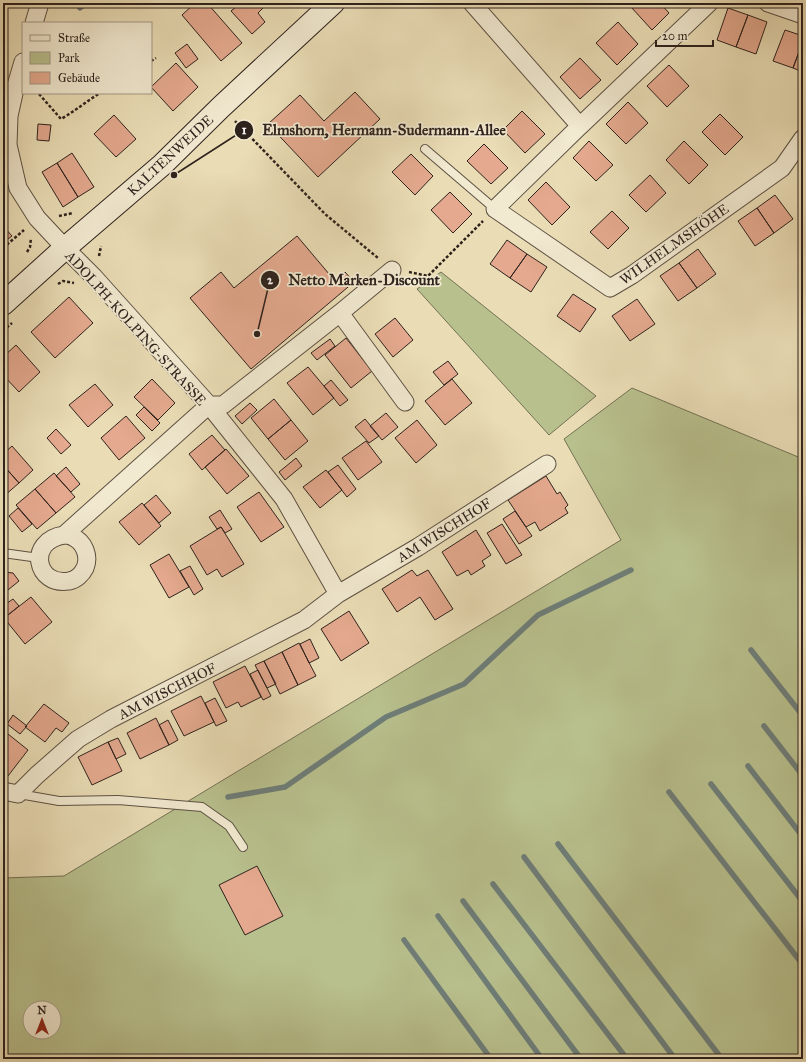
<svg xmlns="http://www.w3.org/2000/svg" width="806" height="1062" font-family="'IM FELL Great Primer',serif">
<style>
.green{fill:#b8c08d;stroke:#737155;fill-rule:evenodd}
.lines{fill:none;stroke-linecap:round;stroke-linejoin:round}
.stream{stroke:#6e7d78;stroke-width:5.5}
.building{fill:#e4a98e;stroke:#2e221d}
.service-casing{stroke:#5d5143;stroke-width:10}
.minor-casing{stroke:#5d5143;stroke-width:19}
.secondary-casing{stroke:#2e221d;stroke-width:24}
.path{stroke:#2e221d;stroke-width:2.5;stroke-dasharray:3 2;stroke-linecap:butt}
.service{stroke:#f1e9d0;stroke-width:8}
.minor{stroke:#f1e9d0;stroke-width:17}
.secondary{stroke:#f1e9d0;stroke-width:22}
.labels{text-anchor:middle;stroke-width:3.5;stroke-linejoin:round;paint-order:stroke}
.street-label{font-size:14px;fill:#2e221d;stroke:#f1e9d0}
.leader{fill:none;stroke:#2e221d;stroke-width:1.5}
.callout-dot{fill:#2e221d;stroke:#f1e9d0;stroke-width:1.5}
.mark-label{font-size:12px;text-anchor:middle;font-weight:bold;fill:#fff}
.callout-label{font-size:15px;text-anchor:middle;font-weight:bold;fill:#2e221d;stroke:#f1e9d0;stroke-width:3.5;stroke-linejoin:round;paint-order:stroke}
</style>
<rect width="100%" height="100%" fill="#eaddb6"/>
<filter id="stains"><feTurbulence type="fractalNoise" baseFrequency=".005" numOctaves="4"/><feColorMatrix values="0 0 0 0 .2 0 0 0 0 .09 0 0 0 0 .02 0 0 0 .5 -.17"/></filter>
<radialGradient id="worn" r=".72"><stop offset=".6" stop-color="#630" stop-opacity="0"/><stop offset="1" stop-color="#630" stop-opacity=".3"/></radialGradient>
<path class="green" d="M441,272L596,396L549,435L417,289Z
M632,388L803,459V1059H3V878L64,876L621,540L564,439ZM30,1008H54V1032H30Z"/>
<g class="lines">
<path class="stream" d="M80,8L86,3
M751,650L803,716
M764,726L803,776
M748,766L803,837
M711,784L803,902
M669,792L803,965
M228,797L285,787L386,717L464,684L538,615L631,570
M558,844L722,1059
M524,857L675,1059
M493,884L627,1059
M463,901L581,1059
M438,916L542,1059
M404,940L491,1059"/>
</g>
<path class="building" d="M195,3H207L242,43L221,61L182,15Z
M241,3H268L258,13L265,22L252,34L231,11Z
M635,3H660L669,13L652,30L631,7Z
M728,8L748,15L736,47L717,40Z
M748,15L767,22L756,54L736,47Z
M618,22L638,44L617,65L596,43Z
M785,30L803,36V41L793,68L773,61Z
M803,41V72L793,68Z
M187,44L198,59L186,68L175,53Z
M580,58L601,80L580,99L560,77Z
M176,63L198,87L173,111L151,87Z
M669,65L689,86L667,107L647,86Z
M355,92L380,119L318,177L268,124L300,95L324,121Z
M628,102L648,123L626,144L606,124Z
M522,111L545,134L525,153L503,130Z
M720,114L743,137L725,155L702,132Z
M114,115L136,139L116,157L94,134Z
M38,124L51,125L49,141L37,140Z
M589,141L613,165L596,181L573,158Z
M684,141L708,165L689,184L666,160Z
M484,144L508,168L491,184L467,161Z
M72,153L94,187L78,197L57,163Z
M411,154L433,176L415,195L392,172Z
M57,163L78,197L63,207L42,172Z
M650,175L666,193L646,212L629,195Z
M546,182L570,207L552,225L528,200Z
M450,192L472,214L453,233L431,210Z
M775,195L793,219L774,233L757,208Z
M757,208L774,233L755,246L738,221Z
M612,211L629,228L608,249L590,232Z
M3,226L12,236L3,243Z
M297,236L335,281L345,272L354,282L251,369L190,298L221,272L234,288Z
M507,240L527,254L510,278L490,264Z
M698,249L716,274L697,288L679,263Z
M527,254L547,267L531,292L510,278Z
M679,263L697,288L678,301L660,276Z
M573,294L596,309L580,332L557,316Z
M69,297L93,323L55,358L31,332Z
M637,299L655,324L630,341L612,316Z
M395,318L413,340L393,357L375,334Z
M346,338L372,371L351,388L325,355Z
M330,339L335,346L317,360L311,353Z
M16,345L40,372L19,392L3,375V357Z
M448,361L458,374L444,385L433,372Z
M308,367L334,398L313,415L287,383Z
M152,379L175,403L158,420L134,397Z
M452,379L472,403L445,425L425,401Z
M331,380L348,400L340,406L324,386Z
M95,384L113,405L88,427L69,405Z
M274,399L291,420L268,439L251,418Z
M250,403L257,410L242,424L235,416Z
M144,407L160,423L152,431L136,415Z
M386,413L398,427L382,440L370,426Z
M126,416L145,438L119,460L101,438Z
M365,419L379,436L369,443L355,427Z
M291,420L308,441L285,460L268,439Z
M417,420L437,445L416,463L395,438Z
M56,429L71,445L61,454L47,438Z
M212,435L225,450L202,470L189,454Z
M366,441L382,462L358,480L342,458Z
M12,446L33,470L19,483L3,465V454Z
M226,449L249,476L227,494L205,467Z
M296,458L302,466L285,480L279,472Z
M3,465L19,483L4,496L3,494Z
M338,465L356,489L347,497L328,472Z
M66,467L80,484L71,492L56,476Z
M326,470L342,490L320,508L303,487Z
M54,473L75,497L56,513L35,489Z
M546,476L557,494L560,492L568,505L565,508L568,513L540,531L535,522L526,527L508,500Z
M35,489L56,513L37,529L16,505Z
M259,492L284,527L261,542L237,507Z
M156,495L171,513L159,523L144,505Z
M142,503L161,526L139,545L119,522Z
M18,508L32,524L22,532L9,516Z
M220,510L232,529L225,533L221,527L217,529L209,517Z
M515,511L532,536L519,544L503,519Z
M502,524L522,555L506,564L487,533Z
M221,527L244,564L222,577L217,569L207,575L190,546Z
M476,530L491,555L482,561L485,566L471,575L468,570L457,576L442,552Z
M169,554L189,587L169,598L150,565Z
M190,566L203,589L194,595L180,571Z
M412,570L417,576L428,570L453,609L435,620L420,597L397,612L382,589Z
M3,572L13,573L19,581L3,594Z
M31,597L52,622L25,644L4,618Z
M13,599L19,606L3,619V606Z
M349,611L369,643L341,661L321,629Z
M310,639L319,658L309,663L300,644Z
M299,643L316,676L298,685L282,652Z
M282,652L298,685L280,694L264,661Z
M264,661L276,684L267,688L255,665Z
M245,666L261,697L241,707L238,702L226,708L213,682Z
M258,670L271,696L263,700L250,674Z
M201,696L214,722L184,736L171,711Z
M215,698L227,721L216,726L205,703Z
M44,704L69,723L62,732L56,728L45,742L25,727Z
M13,715L27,726L20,734L7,724Z
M156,718L169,745L140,759L127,733Z
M168,720L178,740L169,745L159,725Z
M8,734L28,750L8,776L3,771V740Z
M118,738L126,754L116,759L108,742Z
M108,742L122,771L92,785L78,757Z
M257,866L283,916L245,935L219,885Z"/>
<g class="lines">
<g class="service-casing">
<path id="service" d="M425,149L495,209
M3,553L39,558
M19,794L59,801L118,800L202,807L229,826L243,847"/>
</g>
<g class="minor-casing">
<path id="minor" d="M472,3L580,126L709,3
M768,3L803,15
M34,23L40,3
M23,62L15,89L9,116L8,145L18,188L37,218L65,248L94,277L209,405L64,535C26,541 36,587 69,581C76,580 82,574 85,568C90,556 84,542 73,537C70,535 66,535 64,535
M580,126L495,209L610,288L632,275L782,168L803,138
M340,313L405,402
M209,405H223L340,313L392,270
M209,405L284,499L338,594
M3,791L18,794L37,775L78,739L111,719L304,620L338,594L418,547L547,464"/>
</g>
<g class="secondary-casing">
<path id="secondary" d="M3,304L65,248L162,165L221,107L333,3"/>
</g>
<path class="path" d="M151,61L156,58
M39,94L61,119C75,111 87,101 100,93
M235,121L325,214L378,258
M59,216L73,213
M3,248L24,230
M27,252L30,247L31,238
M99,256L101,246
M409,272L428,276L483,221
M58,284L63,281L74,283
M3,331L12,323"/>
<use href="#service" class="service"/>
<use href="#minor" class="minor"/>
<use href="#secondary" class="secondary"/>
</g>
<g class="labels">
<g class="street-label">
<text transform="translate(170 155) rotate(-43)" y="5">KALTENWEIDE</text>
<text transform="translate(674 244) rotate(-35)" y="5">WILHELMSHÖHE</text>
<text transform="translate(136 328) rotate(48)" y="5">ADOLPH-KOLPING-STRASSE</text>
<text transform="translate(444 530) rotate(-32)" y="5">AM WISCHHOF</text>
<text transform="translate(167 691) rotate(-27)" y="5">AM WISCHHOF</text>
</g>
</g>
<path class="leader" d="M174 175L244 130M257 334L270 280"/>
<g class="callout-dot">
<circle cx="174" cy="175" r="4"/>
<circle cx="257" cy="334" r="4"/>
<circle cx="244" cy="130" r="10"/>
<circle cx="270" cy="280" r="10"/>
</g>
<g class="mark-label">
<text x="244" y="134">1</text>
<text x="270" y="284">2</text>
</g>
<g class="callout-label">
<text x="384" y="135">Elmshorn, Hermann-Sudermann-Allee</text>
<text x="364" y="285">Netto Marken-Discount</text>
</g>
<rect width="806" height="1062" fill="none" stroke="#eaddb6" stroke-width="16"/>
<rect x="4" y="4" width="798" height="1054" fill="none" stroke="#2e221d" stroke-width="2"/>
<rect x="8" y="8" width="790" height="1046" fill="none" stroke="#2e221d"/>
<rect x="22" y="22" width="130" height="72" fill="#f1e9d0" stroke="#a39988"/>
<rect x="30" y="35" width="20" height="6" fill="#f1e9d0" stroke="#a39988"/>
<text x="58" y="42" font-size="12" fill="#2e221d">Straße</text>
<rect x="30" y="52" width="20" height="12" fill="#b8c08d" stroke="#a39988"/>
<text x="58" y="62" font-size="12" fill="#2e221d">Park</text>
<rect x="30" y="72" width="20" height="12" fill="#e4a98e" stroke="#a39988"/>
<text x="58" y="82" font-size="12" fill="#2e221d">Gebäude</text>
<g transform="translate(42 1020)"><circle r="19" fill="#f1e9d0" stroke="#a39988"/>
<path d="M0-3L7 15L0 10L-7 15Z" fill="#8f2418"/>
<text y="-6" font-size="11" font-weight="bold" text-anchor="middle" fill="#2e221d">N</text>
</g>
<path d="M656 40v6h57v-6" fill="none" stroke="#2e221d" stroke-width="2"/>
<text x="662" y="40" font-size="12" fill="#2e221d" stroke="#f1e9d0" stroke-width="3" paint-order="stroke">20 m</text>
<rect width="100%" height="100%" filter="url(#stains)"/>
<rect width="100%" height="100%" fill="url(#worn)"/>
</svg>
